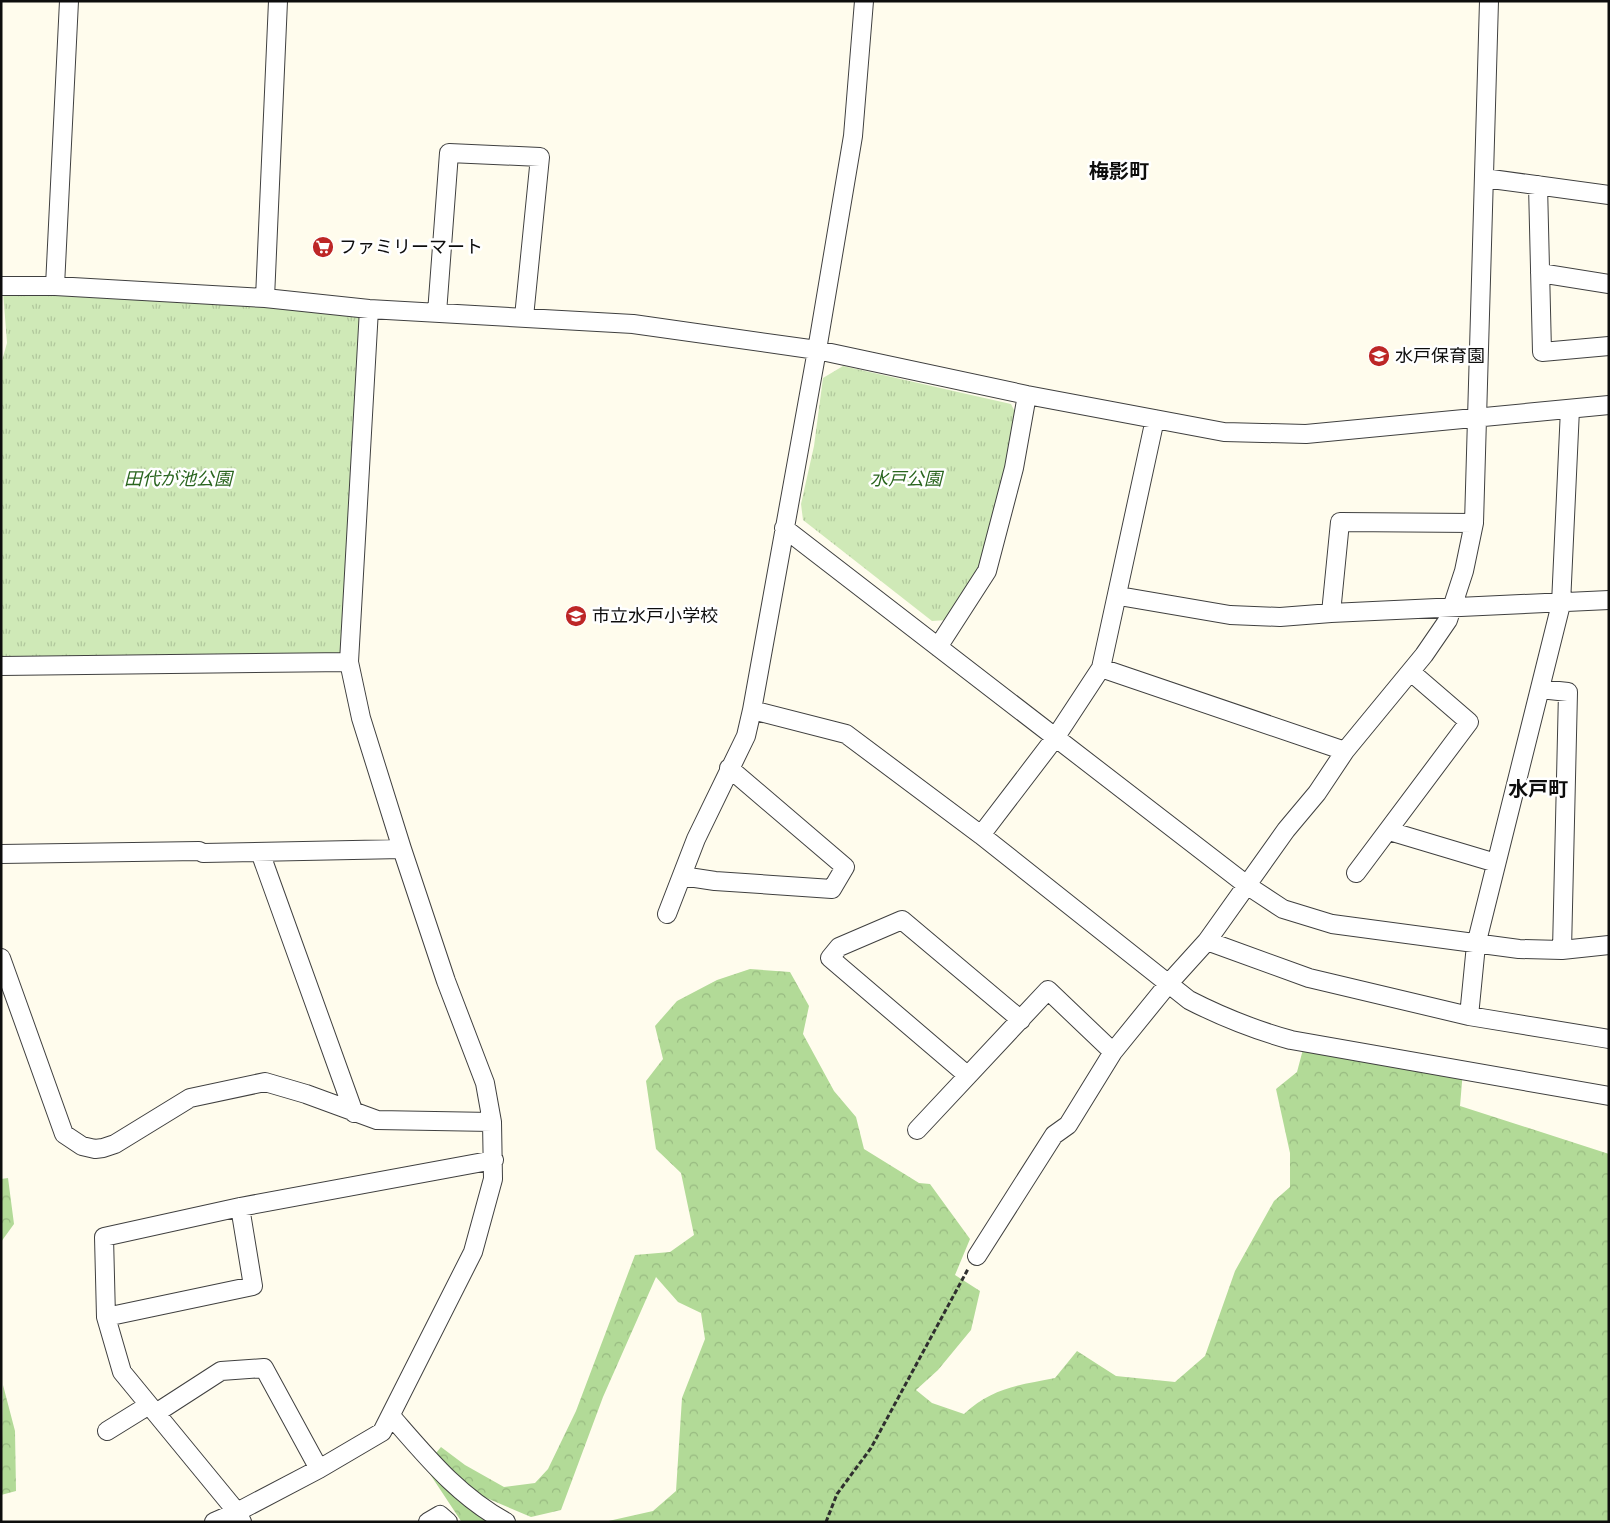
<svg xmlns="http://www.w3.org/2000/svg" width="1610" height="1523" font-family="'Playfair Display','Noto Sans JP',serif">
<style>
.forest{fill:url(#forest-crowns)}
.park{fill:url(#park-tufts)}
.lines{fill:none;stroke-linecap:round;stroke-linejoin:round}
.minor-casing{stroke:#404040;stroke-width:20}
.path{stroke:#2f2f2f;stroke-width:3;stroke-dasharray:5 2.5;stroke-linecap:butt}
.minor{stroke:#fff;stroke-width:18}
.labels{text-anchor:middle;stroke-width:5;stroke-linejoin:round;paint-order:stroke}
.poi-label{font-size:18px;fill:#0d0d0d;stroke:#fff;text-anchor:start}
.park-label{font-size:18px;font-style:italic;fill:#29651e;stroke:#fff}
.quarter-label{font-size:20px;font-weight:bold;fill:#0d0d0d;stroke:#fff}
</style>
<defs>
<pattern id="forest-crowns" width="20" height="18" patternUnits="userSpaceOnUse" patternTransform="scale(1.25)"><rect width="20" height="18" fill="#b2da97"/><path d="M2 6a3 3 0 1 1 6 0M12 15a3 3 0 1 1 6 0" fill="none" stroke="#98ba81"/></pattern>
<pattern id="park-tufts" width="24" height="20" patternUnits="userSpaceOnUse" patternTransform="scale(1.25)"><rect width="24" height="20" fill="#cfe9b7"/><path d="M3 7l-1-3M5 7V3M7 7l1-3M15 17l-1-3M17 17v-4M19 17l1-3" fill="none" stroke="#b1c79c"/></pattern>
</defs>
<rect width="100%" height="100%" fill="#fffced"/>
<path class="forest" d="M750,969L790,972L809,1006L803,1034L834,1091L856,1117L864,1149L919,1183L930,1184L970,1239L955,1275L980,1291L971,1330L938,1370L916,1390L932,1403L964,1414C992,1388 1019,1385 1055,1378L1077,1351L1116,1376L1175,1382L1205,1356L1235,1271L1274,1201L1290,1187V1153L1276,1089L1297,1072L1306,1038L1463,1070L1460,1106L1609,1154V1522H604L653,1511L676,1491L682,1398L705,1339L701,1313L678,1302L656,1277L603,1397L561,1510L531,1517L477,1494L436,1453L441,1447L465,1465L504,1487L535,1483L548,1469L576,1411L635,1255L670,1252L694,1235L681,1173L656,1149L646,1081L663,1059L655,1026L677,1001L717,980Z
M8,1178L14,1224L1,1242V1179Z
M3,1385L15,1431L16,1491L1,1495Z
M420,1459L466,1506L494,1522L461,1521Z"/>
<path class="park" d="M3,291L363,313L345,658L1,659V364L7,343Z
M843,366L1011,404L1017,416L1008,466L981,568L947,620L932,621L803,520L801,504L814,446L823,378Z"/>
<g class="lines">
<g class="minor-casing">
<path id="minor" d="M1484,178L1609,195
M1538,185L1542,352L1609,346
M1540,273L1609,284
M1,286H55L265,298L369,309L633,324L817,350L1027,395L1224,432L1306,434L1609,405
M55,286L69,1
M265,298L278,1
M437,313L449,153L540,157L524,317
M784,528L1248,886L1283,909L1332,924L1519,949L1562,950L1609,945
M1119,596L1230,615L1280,617L1331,613L1609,600
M1331,613L1340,522L1474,523
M938,647L987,571L1014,468L1027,395
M1,666L349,662
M1101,668L1345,751
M1540,689L1568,692L1562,950
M752,710L846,734L981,835L1189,1000C1222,1017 1255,1030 1291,1040L1609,1096
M1389,831L1496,863
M981,835L1055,738L1101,668L1155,419
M260,852L354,1113
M1,854L199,851L203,853L402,849
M1356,873L1469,722L1411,672
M682,876L715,881L832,889L845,867L729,768
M667,914L696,839L746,736L752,710L817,350L853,136L864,1
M1207,941L1309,978L1469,1016L1609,1039
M1,958L64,1134L82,1146L95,1149L103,1148L115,1144L190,1098L265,1082L306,1094L377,1120L492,1122
M1469,1016L1476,945L1561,604L1570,409
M967,1075L830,958L839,947L902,920L1021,1020
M917,1130L1048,990L1113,1052
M977,1256L1054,1135L1068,1125L1113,1052L1169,983L1207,941L1286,830L1317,793L1345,751L1424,655L1448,620L1464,571L1474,523L1489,1
M106,1317L253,1286L240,1207
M156,1413L221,1371L264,1368L319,1469
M391,1416C426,1456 458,1496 506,1522
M107,1431L149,1405
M214,1522L237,1512L319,1469L382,1432L473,1252L493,1179L492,1122L485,1083L446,981L402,849L361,718L349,662L369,309
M242,1522L237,1512L122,1372L106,1317L104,1237L240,1207L494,1160
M428,1522L440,1515L448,1522"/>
</g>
<path class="path" d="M826,1522L837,1494L871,1448L968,1269"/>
<use href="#minor" class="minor"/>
</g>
<defs>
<g id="supermarket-disc" transform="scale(1.125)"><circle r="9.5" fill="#bd2626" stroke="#fff"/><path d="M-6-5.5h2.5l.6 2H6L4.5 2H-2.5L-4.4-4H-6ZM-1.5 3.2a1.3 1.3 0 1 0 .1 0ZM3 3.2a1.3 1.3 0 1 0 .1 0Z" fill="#fff"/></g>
<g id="school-disc" transform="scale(1.125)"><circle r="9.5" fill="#bd2626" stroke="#fff"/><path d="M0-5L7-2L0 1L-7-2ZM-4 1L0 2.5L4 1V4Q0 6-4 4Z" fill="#fff"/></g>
</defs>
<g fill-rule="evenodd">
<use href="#supermarket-disc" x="323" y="247"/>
<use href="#school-disc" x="1379" y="356"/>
<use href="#school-disc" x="576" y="616"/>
</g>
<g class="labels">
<g class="poi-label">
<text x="339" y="253">ファミリーマート</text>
<text x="1395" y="362">水戸保育園</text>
<text x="592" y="622">市立水戸小学校</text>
</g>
<g class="park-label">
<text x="178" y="485">田代が池公園</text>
<text x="906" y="485">水戸公園</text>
</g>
<g class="quarter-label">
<text x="1119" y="178">梅影町</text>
<text x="1538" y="796">水戸町</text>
</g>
</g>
<rect width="1610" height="1523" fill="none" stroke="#0d0d0d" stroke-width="5"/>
</svg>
